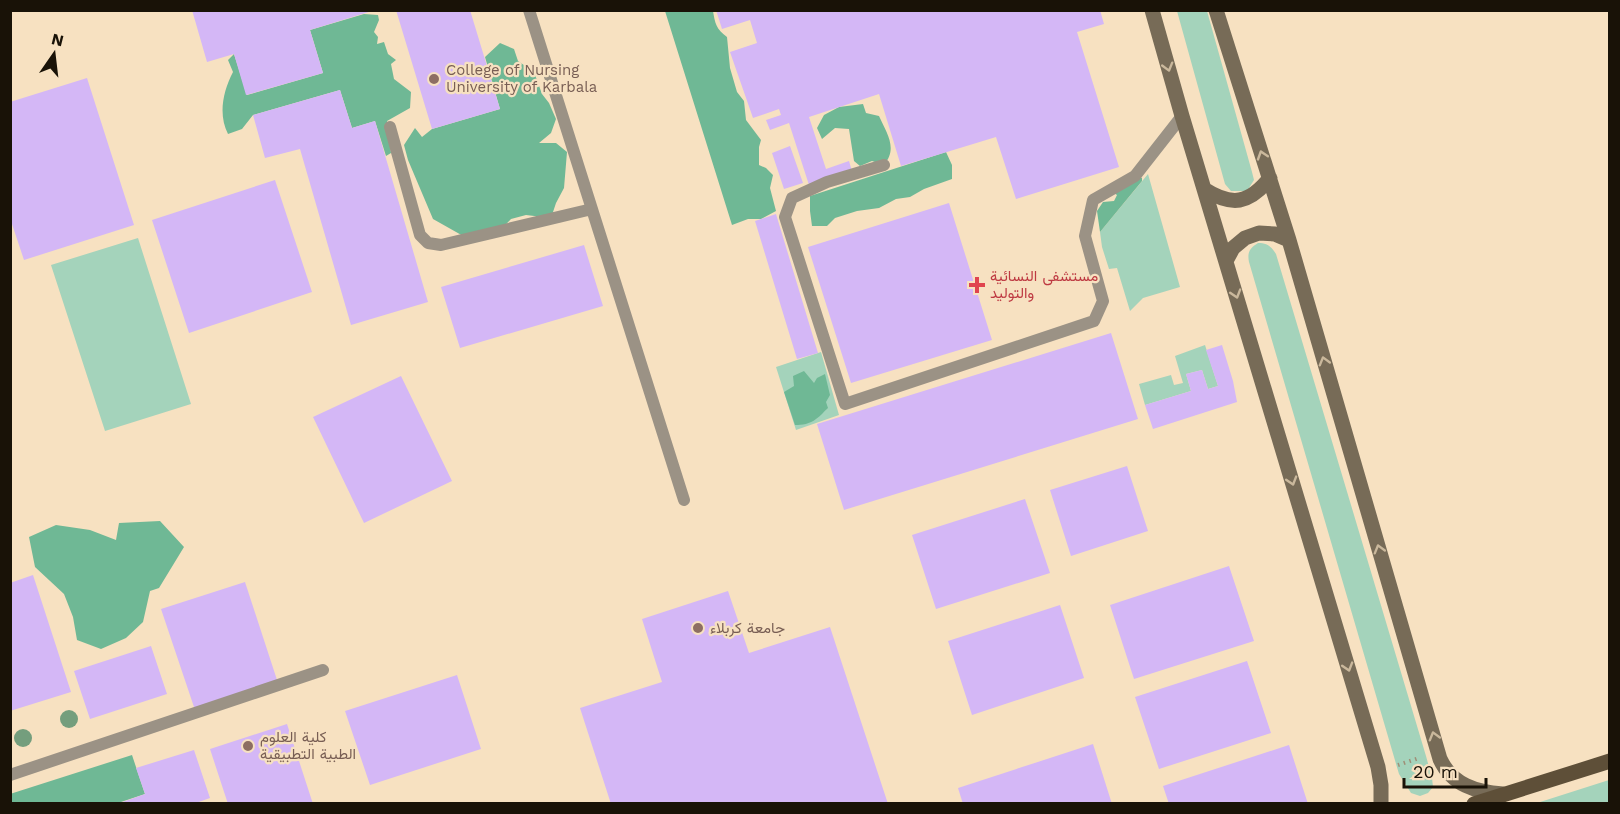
<svg xmlns="http://www.w3.org/2000/svg" width="1620" height="814" font-family="'Work Sans',Vazirmatn,sans-serif">
<style>
.green{fill:#a4d3bb}
.forest{fill:#6fb895}
.building{fill:#d4b7f6}
.lines{fill:none;stroke-linecap:round;stroke-linejoin:round}
.path{stroke:#9f8f77;stroke-width:4;stroke-dasharray:1.5 4.5;stroke-linecap:butt}
.lane{stroke:#9b9285;stroke-width:12}
.secondary{stroke:#776b57;stroke-width:15}
.primary{stroke:#5e4f38;stroke-width:15}
.tree{fill:#749e7d}
.oneway{stroke:#cab89c}
.education-dot{fill:#8d6e63;stroke:#f7e1c1;stroke-width:2}
.health-dot{fill:#e0444e;stroke:#f7e1c1;stroke-width:2}
.labels{text-anchor:middle;stroke-width:4.5;stroke-linejoin:round;paint-order:stroke}
.education-label{font-size:15px;fill:#785e54;stroke:#f7e1c1;text-anchor:start}
.health-label{font-size:15px;fill:#be3a42;stroke:#f7e1c1;text-anchor:start}
</style>
<rect width="100%" height="100%" fill="#f7e1c1"/>
<path class="green" d="M1177,11H1207L1252,172L1254,180L1247,191H1231L1225,184Z
M1148,174L1180,287L1143,298L1130,311L1117,268L1109,269L1102,247L1100,232Z
M138,238L191,404L105,431L51,265Z
M1258,243C1267,243 1271,246 1276,254L1426,756L1432,778L1433,787L1428,793L1420,796L1411,793L1399,774L1249,262C1247,252 1250,248 1258,243Z
M1205,345L1218,386L1208,389L1202,370L1186,374L1191,391L1145,405L1139,384L1171,375L1174,385L1183,383L1175,356Z
M821,352L839,415L796,430L776,367Z
M1609,780V803H1537Z"/>
<path class="forest" d="M665,11H713C715,23 716,29 727,37L730,68L737,92L744,101L746,120L761,140L759,147V165L766,168L773,175L770,188L776,211L761,219H748L732,225Z
M364,14L378,15L379,20L374,32L378,37L377,44L384,42L388,54L396,60L391,64L394,79L411,92L410,108L387,121L391,153L386,156L375,121L352,128L340,90L253,115L242,129L228,134C218,115 223,91 233,72L228,60L234,54L247,95L323,73L310,30Z
M500,43L514,49L518,61L534,72L542,94L549,103L556,119L551,133L539,143H556L567,152L564,188L556,203L551,218L526,215L511,219L497,234L472,241L433,219L408,160L404,145L415,128L422,137L432,129L500,109L485,57Z
M863,104L866,113L879,116C887,134 898,148 884,165L872,161L860,166L854,161L849,129L835,128L822,139L817,128L824,115L839,107Z
M946,152L952,165V179L924,189L910,197L896,199L879,208L857,211L835,218L827,226H812L810,211V196Z
M1138,177L1142,178V181L1100,232L1097,211L1103,202L1114,201L1117,195L1110,190Z
M804,371L814,383L817,378L825,374L830,395L826,402L828,408C823,412 821,416 816,419C810,424 802,425 795,425L784,392L794,386L793,376Z
M160,521L184,547L159,588L150,591L143,622L126,638L101,649L77,640L73,617L64,594L35,567L29,537L56,525L90,530L116,540L119,523Z
M132,755L145,794L115,804L11,803L10,794Z"/>
<path class="building" d="M192,10H372V11L310,30L323,73L246,95L234,54L207,62Z
M396,10H470L500,109L432,129Z
M716,10H1100L1104,24L1077,32L1119,167L1016,199L996,137L901,166L879,94L809,117L826,169L849,161L852,171L809,185L789,123L770,130L766,120L781,115L779,109L753,118L730,52L757,43L750,20L722,29Z
M87,78L134,225L24,260L10,218V102Z
M340,90L352,128L375,121L428,302L351,325L300,149L265,158L253,115Z
M790,146L803,183L784,189L772,153Z
M275,180L312,292L189,333L152,220Z
M949,203L992,340L851,383L808,247Z
M776,214L818,353L797,359L755,221Z
M584,245L603,306L460,348L441,287Z
M1111,333L1138,419L844,510L817,424Z
M1222,345L1233,381L1237,402L1153,429L1145,405L1191,391L1186,374L1202,370L1208,389L1218,386L1206,350Z
M401,376L452,481L364,523L313,417Z
M1127,466L1148,531L1071,556L1050,490Z
M1025,499L1050,573L936,609L912,535Z
M1229,566L1254,641L1134,679L1110,605Z
M33,575L71,692L10,711V583Z
M245,582L278,683L195,710L161,609Z
M728,591L749,653L830,627L888,804H611L580,708L662,682L642,619Z
M1060,605L1084,678L972,715L948,641Z
M151,646L167,694L90,719L74,671Z
M1247,661L1271,733L1159,769L1135,697Z
M457,675L481,749L370,785L345,711Z
M287,724L313,804H228L210,749Z
M1093,744L1112,804H963L958,788Z
M1289,745L1308,804H1169L1163,786Z
M194,750L210,798L193,804H117L145,794L136,768Z"/>
<g class="lines">
<path class="path" d="M1398,765L1419,758"/>
<path class="lane" d="M529,10L684,500
M390,127L420,235L428,243L441,245L592,209
M884,165L827,182L792,198L785,217L845,404L1094,321L1103,301L1085,236L1093,200L1135,176L1182,116
M10,775L323,670"/>
<path class="secondary" d="M1152,10L1182,116L1378,767L1381,785V804
M1216,10L1289,240L1440,759C1452,785 1476,792 1503,794
M1204,189C1232,207 1249,204 1270,178
M1226,261L1233,248L1245,238L1259,233L1275,234L1289,240"/>
<path class="primary" d="M1474,804L1610,761"/>
</g>
<g class="tree">
<circle cx="69" cy="719" r="9"/>
<circle cx="23" cy="738" r="9"/>
</g>
<defs><path id="oneway-chevron" d="M-2-3.5L2.5 0L-2 3.5" fill="none" stroke-width="1.6" stroke-linecap="round" stroke-linejoin="round" transform="scale(1.5)"/></defs>
<g class="oneway">
<use href="#oneway-chevron" transform="translate(1168 67) rotate(74)"/>
<use href="#oneway-chevron" transform="translate(1262 155) rotate(-108)"/>
<use href="#oneway-chevron" transform="translate(1236 294) rotate(73)"/>
<use href="#oneway-chevron" transform="translate(1324 361) rotate(-106)"/>
<use href="#oneway-chevron" transform="translate(1292 481) rotate(73)"/>
<use href="#oneway-chevron" transform="translate(1379 549) rotate(-106)"/>
<use href="#oneway-chevron" transform="translate(1348 667) rotate(73)"/>
<use href="#oneway-chevron" transform="translate(1434 736) rotate(-106)"/>
</g>
<g class="education-dot">
<circle cx="434" cy="79" r="6"/>
<circle cx="698" cy="628" r="6"/>
<circle cx="248" cy="746" r="6"/>
</g>
<path class="health-dot" d="M974 276h6v6h6v6h-6v6h-6v-6h-6v-6h6z"/>
<g class="labels">
<g class="education-label">
<text x="446" y="75">College of Nursing<tspan x="446" dy="17">University of Karbala</tspan></text>
<text x="710" y="633">جامعة كربلاء</text>
<text x="260" y="742">كلية العلوم<tspan x="260" dy="17">الطبية التطبيقية</tspan></text>
</g>
<g class="health-label">
<text x="990" y="281">مستشفى النسائية<tspan x="990" dy="17">والتوليد</tspan></text>
</g>
</g>
<rect width="1620" height="814" fill="none" stroke="#191207" stroke-width="24"/>
<g transform="translate(54 54) rotate(14)" stroke="#f7e1c1" stroke-width="4.5" paint-order="stroke">
<path d="M0-4.5L10 22L0 15L-10 22Z" fill="#191207"/>
<text y="-9" font-size="16" font-weight="bold" text-anchor="middle" fill="#191207">N</text>
</g>
<path d="M1404 778v9h82v-9" fill="none" stroke="#191207" stroke-width="3"/>
<text x="1413" y="778" font-size="18" fill="#191207" stroke="#f7e1c1" stroke-width="4.5" paint-order="stroke">20 m</text>
</svg>
